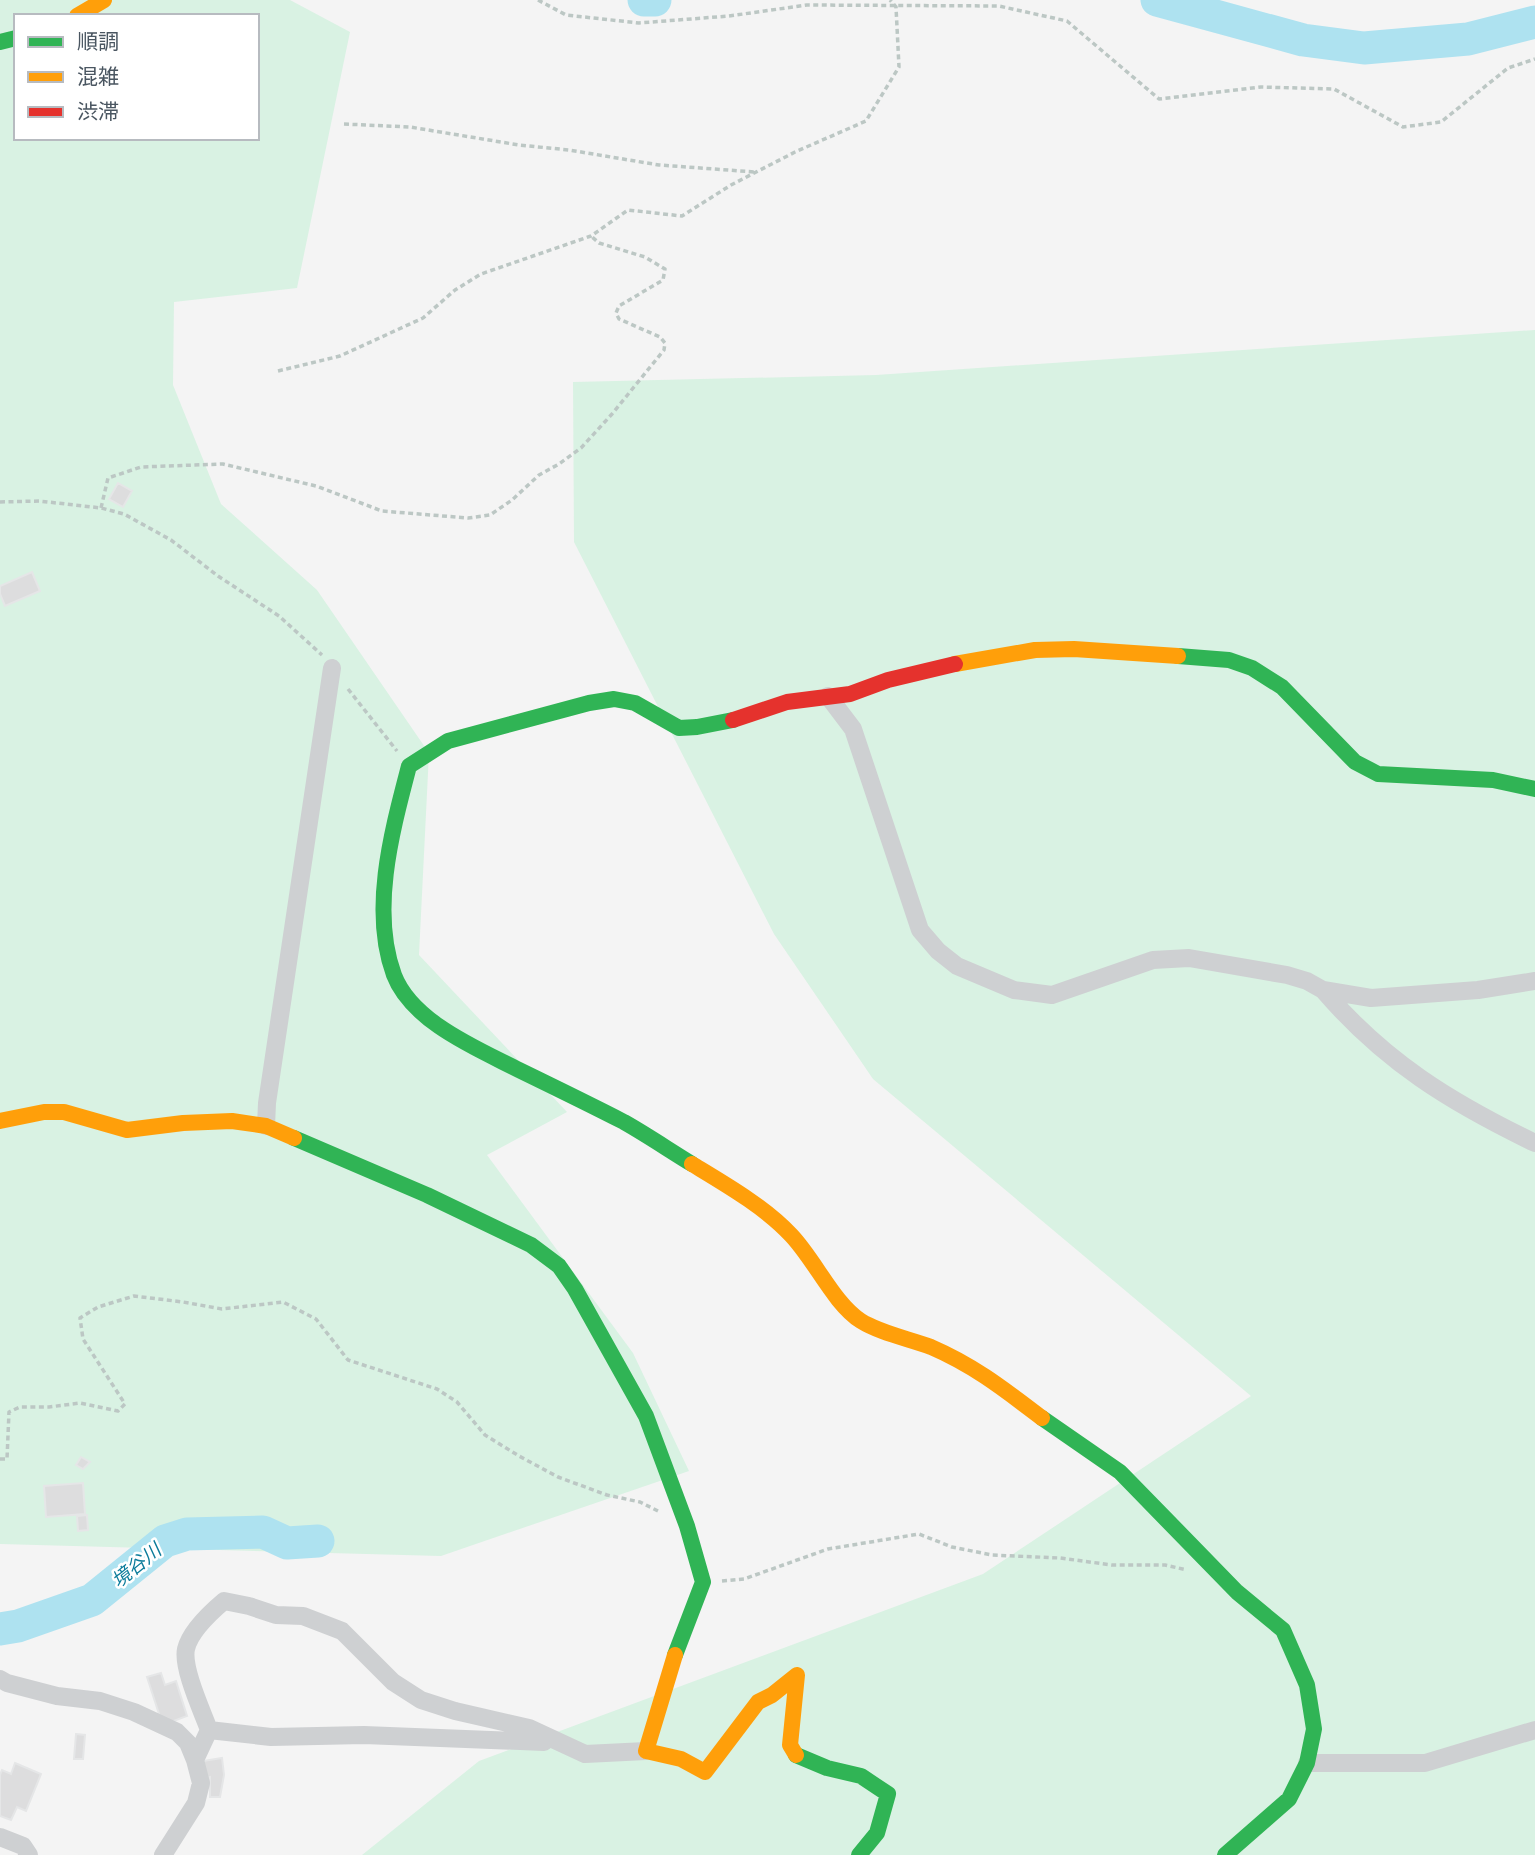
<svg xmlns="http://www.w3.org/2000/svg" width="1535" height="1855" font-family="'Open Sans','Noto Sans JP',sans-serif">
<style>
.green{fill:#d9f2e3;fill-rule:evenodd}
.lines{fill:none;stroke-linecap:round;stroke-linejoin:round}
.river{stroke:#aee2f0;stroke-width:33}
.building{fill:#ddddde;stroke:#e5e6e7;stroke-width:2}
.path{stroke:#bcc7c4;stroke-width:3.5;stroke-dasharray:5 3.5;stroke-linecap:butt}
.street{stroke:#ced0d2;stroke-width:18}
.fast{stroke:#30b455;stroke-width:16}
.slow{stroke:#ff9f0a;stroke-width:16}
.jam{stroke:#e5322d;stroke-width:16}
.labels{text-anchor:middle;stroke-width:5;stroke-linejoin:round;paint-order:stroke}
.water-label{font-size:19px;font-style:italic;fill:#0c7c9b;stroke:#fff}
</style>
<rect width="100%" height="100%" fill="#f4f4f4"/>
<path class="green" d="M0,0H290L350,32L297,288L174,302L173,385L221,504L317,590L429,753L419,955L567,1112L487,1155L633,1353L689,1471L441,1556L0,1544ZM16,16H257V138H16Z
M1535,330V1855H362L479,1761L983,1574L1251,1396L873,1079L774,934L574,542L573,382L876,375Z"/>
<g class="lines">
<path class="river" d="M644,0H655
M1157,0L1303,40L1364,48L1468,39L1535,22
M0,1629L18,1626L92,1600L165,1541L187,1534L263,1532L287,1543L318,1541"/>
</g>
<path class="building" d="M118,483L132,491L123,507L109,499Z
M32,572L40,591L5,606L0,594V586Z
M81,1457L90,1462L83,1469L76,1465Z
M83,1483L85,1514L46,1517L44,1486Z
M87,1515L88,1530L78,1531L77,1516Z
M161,1673L165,1685L176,1681L187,1716L171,1722L160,1717L147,1677Z
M76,1734L85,1735L83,1759H74Z
M222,1758L224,1775L220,1797H210V1777L206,1778L203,1761Z
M15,1763L41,1774L26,1811L17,1807L11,1820L0,1816V1775L2,1770L11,1774Z"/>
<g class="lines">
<path class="path" d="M538,0L566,15L639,23L729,16L807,5L999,6L1067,21L1159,99L1261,87L1334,89L1403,127L1441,122L1508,68L1535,59
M344,124L410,127L519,145L569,150L659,165L754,172
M278,371L340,356L423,318L455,290L481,274L591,236L628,210L682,216L731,185L795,152L866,121L899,67L896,7L890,0
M0,502L39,501L101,508L124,514L171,540L218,576L279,616L322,655
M101,508L108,478L141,467L223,464L316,486L382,511L468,518L490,515L512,500L539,475L559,464L581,448L612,414L664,350L665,343L660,337L619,319L616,313L619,306L663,280L665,269L645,257L599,243L591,236
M348,689L397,751
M0,1459H7L9,1412L20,1407H49L80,1403L118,1411L125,1404L83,1339L80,1318L98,1307L134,1296L183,1302L222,1309L283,1302L316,1319L348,1360L437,1389L457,1402L485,1435L519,1456L558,1477L607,1495L640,1502L660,1512
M722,1581L744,1579L828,1549L919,1534L952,1547L992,1555L1060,1558L1112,1565H1165L1187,1570"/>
<path class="street" d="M828,696L853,729L920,930L938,951L957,966L1014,990L1052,995L1153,960L1189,958L1287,975L1307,981L1323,990L1371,998L1478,990L1535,981
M1323,990C1385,1062 1450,1102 1535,1143
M266,1126L267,1103L332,668
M0,1679L7,1683L57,1696L100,1701L134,1712L177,1732L188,1743L195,1760
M209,1730C202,1711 182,1668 186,1649C190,1632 211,1612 224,1601L249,1606L276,1615L303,1616L342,1631L393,1682L421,1700L455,1711L529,1728L585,1754L646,1751
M1307,1763H1425L1535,1730
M0,1837L23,1846L29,1855
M163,1855L196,1803L201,1783L195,1760L209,1730L271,1737L364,1735L544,1742"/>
<path class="fast" d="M0,42L16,38
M1178,656L1229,660L1252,668L1282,687L1355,762L1378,774L1493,780L1535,789
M294,1138L427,1195L531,1245L559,1266L575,1289L646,1416L687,1526L703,1582L675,1655
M692,1164C669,1150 647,1135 624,1122C589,1104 554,1087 519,1070C478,1049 412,1022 394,975C370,910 392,831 409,766L448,741L589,703L614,699L635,703L679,728L697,727L733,720
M1042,1418L1120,1472L1237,1592L1283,1630L1307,1685L1314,1729L1307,1763L1289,1799L1225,1855
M796,1755L827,1768L861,1776L888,1794L877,1833L859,1855"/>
<path class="slow" d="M77,16L104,0
M955,664L1035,650L1074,649L1178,656
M0,1121L44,1112H64L127,1130L183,1123L232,1121L266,1126L294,1138
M692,1164C725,1184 765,1207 791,1235C815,1260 834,1304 861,1321C880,1333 910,1339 931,1347C975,1366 1005,1390 1042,1418
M675,1655L646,1751L681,1759L705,1772L758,1702L772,1695L797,1675L790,1745L796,1755"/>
<path class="jam" d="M733,720L787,702L850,694L888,680L955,664"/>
</g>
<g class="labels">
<g class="water-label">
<text transform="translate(136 1565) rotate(-39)" y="7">境谷川</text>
</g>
</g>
<rect x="14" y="14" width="245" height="126" fill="#ffffff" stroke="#b7bbc0" stroke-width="2"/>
<rect x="28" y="37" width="35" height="10" fill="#30b455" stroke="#b7bbc0" stroke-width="2"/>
<text x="77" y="49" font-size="21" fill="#4a5661">順調</text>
<rect x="28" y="72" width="35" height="10" fill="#ff9f0a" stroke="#b7bbc0" stroke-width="2"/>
<text x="77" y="84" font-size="21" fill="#4a5661">混雑</text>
<rect x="28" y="107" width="35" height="10" fill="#e5322d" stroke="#b7bbc0" stroke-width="2"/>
<text x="77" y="119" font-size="21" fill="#4a5661">渋滞</text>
</svg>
